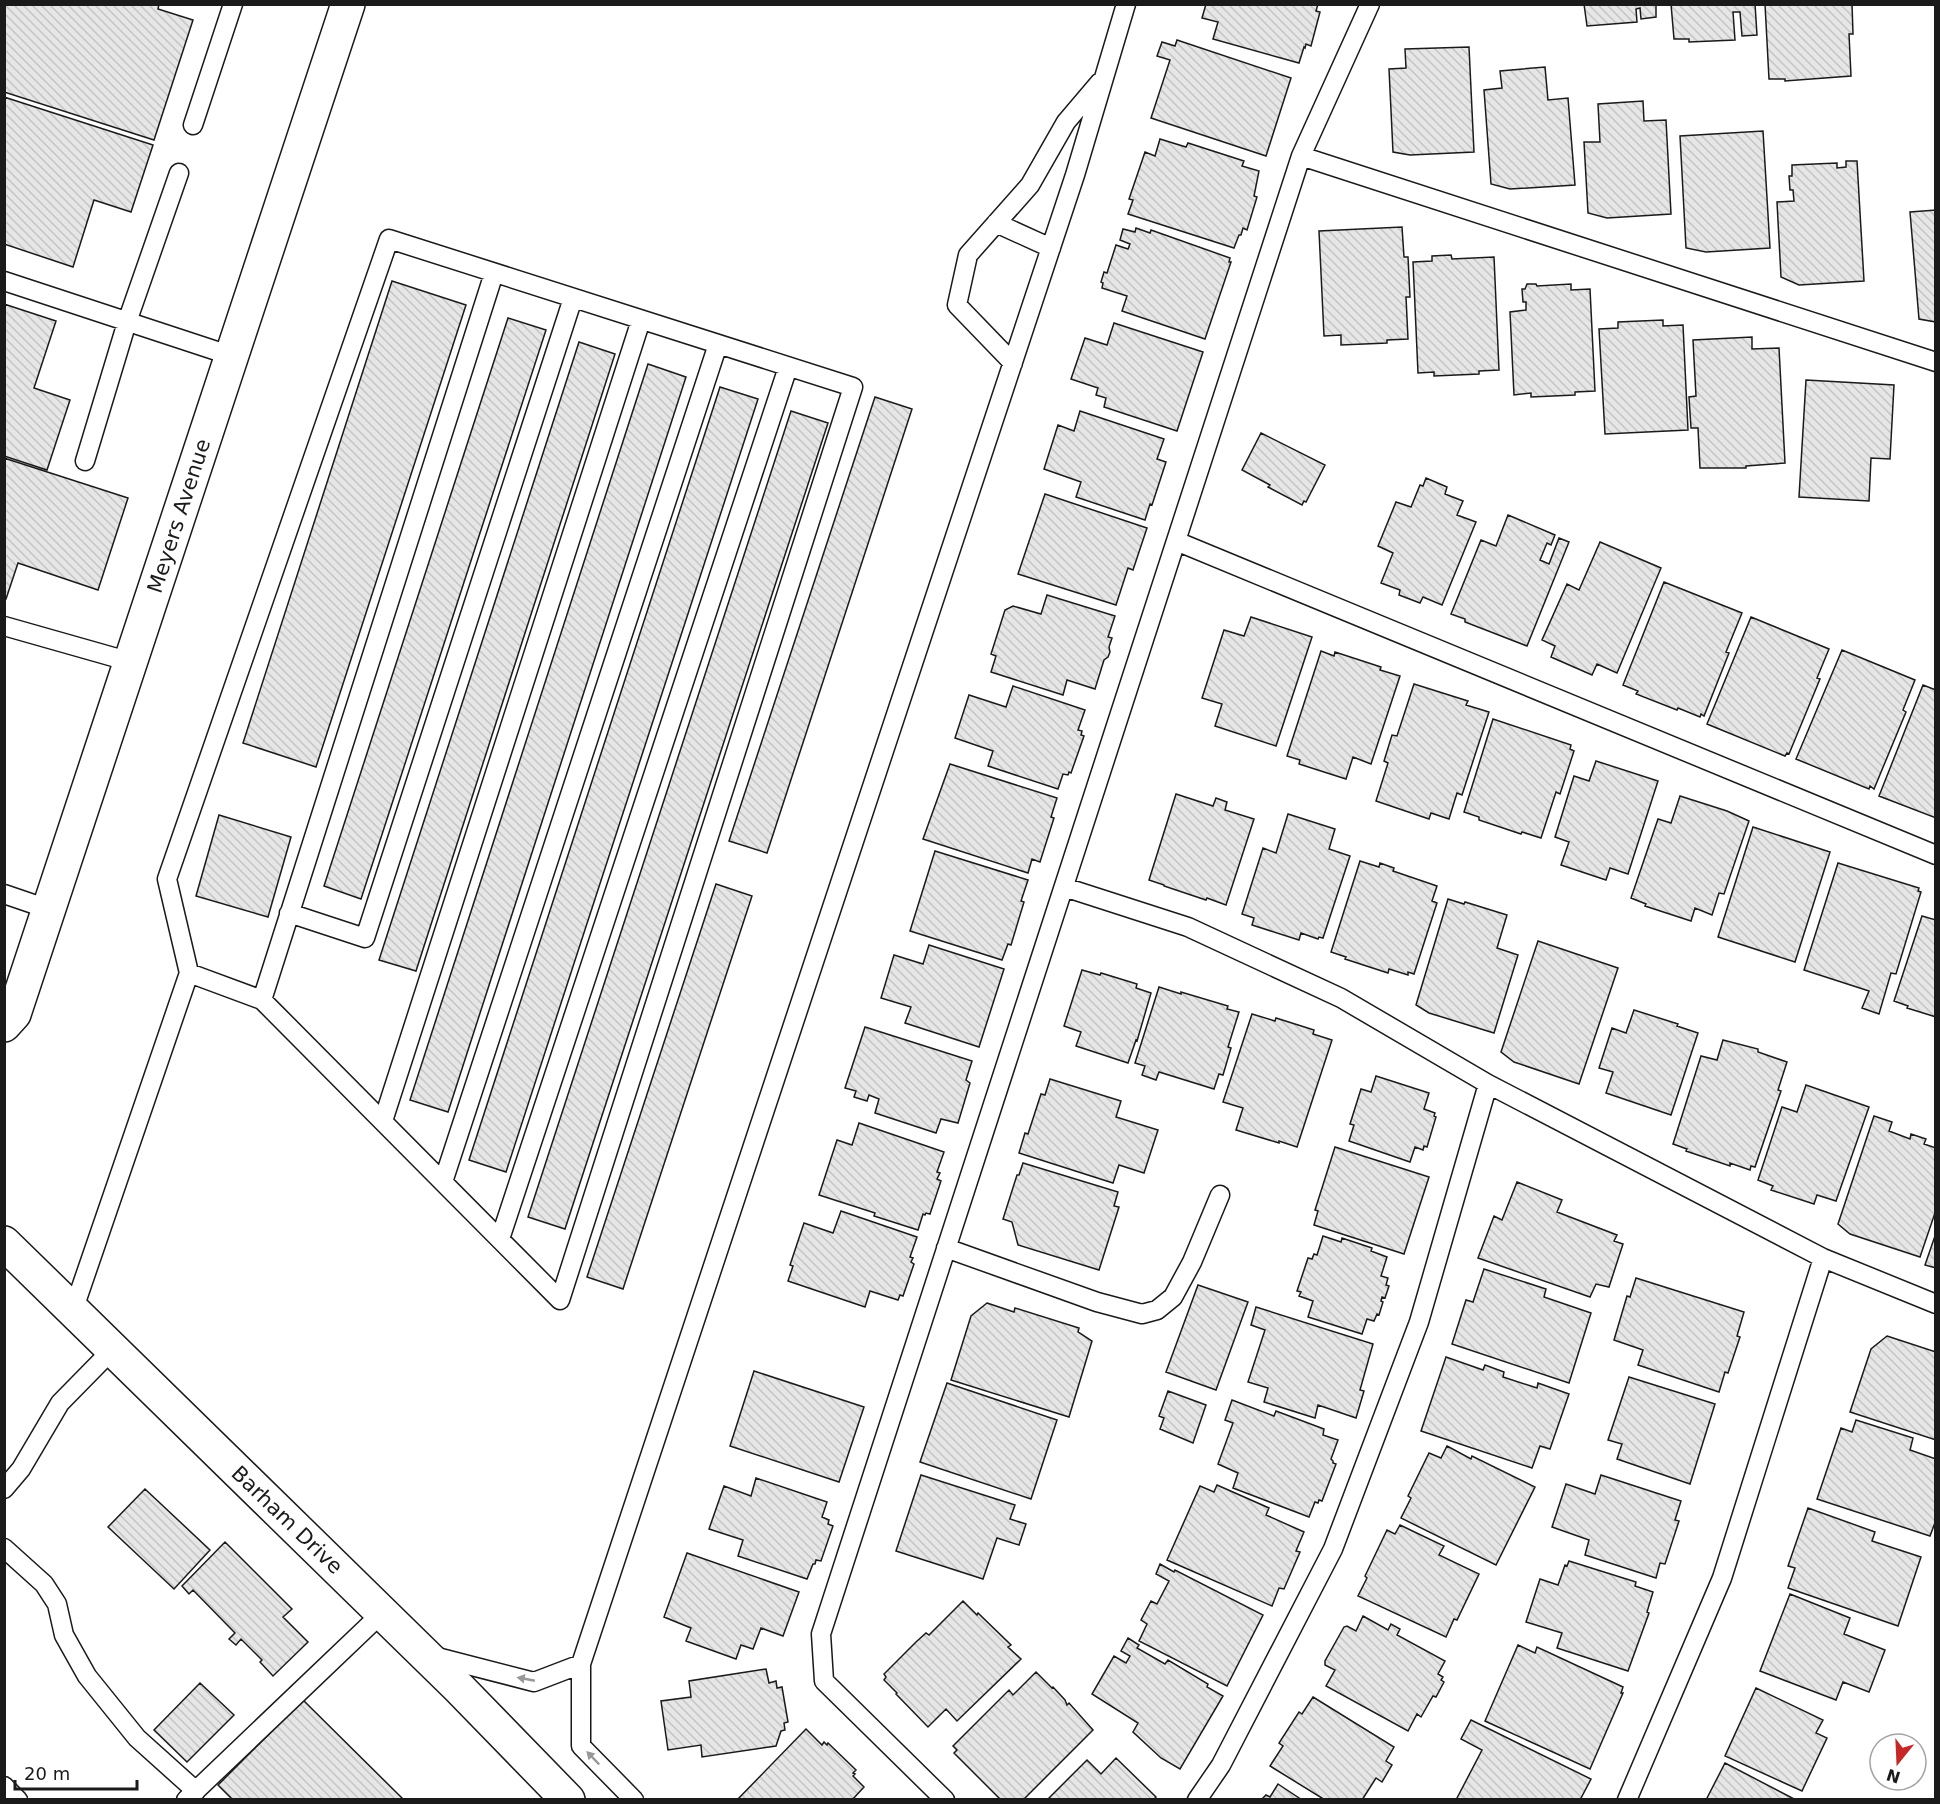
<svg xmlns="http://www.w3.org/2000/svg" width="1940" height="1804" font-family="'DejaVu Sans',sans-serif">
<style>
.building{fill:url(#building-back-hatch);stroke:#1a1a1a;stroke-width:1.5}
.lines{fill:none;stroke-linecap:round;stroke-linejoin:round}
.service-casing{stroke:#1a1a1a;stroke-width:21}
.tertiary-casing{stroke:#1a1a1a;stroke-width:36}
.service{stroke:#fff;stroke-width:18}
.tertiary{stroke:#fff;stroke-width:33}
.oneway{fill:#989898}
.labels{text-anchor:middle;stroke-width:4.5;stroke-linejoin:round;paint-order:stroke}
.street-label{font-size:21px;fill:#1a1a1a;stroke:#fff}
</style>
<defs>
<pattern id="building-back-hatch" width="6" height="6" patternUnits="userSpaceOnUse" patternTransform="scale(1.5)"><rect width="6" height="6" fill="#e6e6e6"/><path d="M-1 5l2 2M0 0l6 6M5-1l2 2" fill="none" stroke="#c5c5c5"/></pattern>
</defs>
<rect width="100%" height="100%" fill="#fff"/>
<path class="building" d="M4,4H159L158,9L193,20L154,140L4,92Z
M1206,4H1318L1316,11L1320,12L1311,46L1306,44L1305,48L1304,47L1299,63L1213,39L1218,22L1202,18Z
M1584,4H1656V17L1641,19L1640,8L1636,9L1637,22L1587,26Z
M1671,4H1755L1757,35L1742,36L1740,12H1733L1735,40L1689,42V39H1674Z
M1765,4H1852L1853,34H1849L1851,76L1785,81V79H1769Z
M1177,40L1291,78L1266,156L1151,118L1170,60L1157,56L1162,42L1175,46Z
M1469,47L1474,152L1410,155L1393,152L1389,69L1406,68L1405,49Z
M1545,67L1548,100L1568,98L1575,185L1510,189L1491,184L1484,90L1502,88L1500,71Z
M4,97L153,145L131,212L94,200L73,267L4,244Z
M1643,101L1644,121L1666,120L1671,214L1607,218L1588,213L1584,142H1600L1598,104Z
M1763,131L1770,248L1706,252L1686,248L1680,136Z
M1160,139L1186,147L1188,143L1244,161L1242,166L1259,171L1254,196L1257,197L1247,230L1243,228L1241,235H1239L1234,248L1128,214L1133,200L1129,199L1145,152L1155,156Z
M1846,161H1857L1864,281L1799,285L1781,277L1777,202L1794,201L1793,190H1790L1789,176H1792V165L1837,163V168L1846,167Z
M1936,210V322L1919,319L1910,212Z
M1402,227L1404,257H1408L1410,297H1406L1408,339L1387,340V343L1341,345V335L1324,336L1319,231Z
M1136,228L1150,233L1151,230L1230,258L1229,262H1231L1205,339L1122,311L1127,296L1102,288L1103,283L1101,282L1104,272L1107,273L1116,245L1128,249L1130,244L1120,240L1123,229L1135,232Z
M1451,255L1452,259L1494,257L1499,370L1479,371V374L1434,376V372L1418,373L1413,262L1432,261V256Z
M392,281L466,305L316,767L243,743Z
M1527,284H1536L1537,286L1571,284V290L1590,289L1595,391L1575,392V395L1531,397V393L1514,395L1510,312L1526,310V302H1523L1522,289H1525Z
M4,304L56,321L34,388L70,400L47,470L4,456Z
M508,318L546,330L361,899L324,886Z
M1663,320V326L1683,325L1688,430L1605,434L1599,329L1618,328V322Z
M1114,323L1203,352L1177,431L1104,407L1106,398L1096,395L1098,388L1071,379L1085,338L1107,345Z
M1752,337V349L1779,348L1785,463L1746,466V468H1700L1698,428H1691L1689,397L1696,396L1693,340Z
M579,342L615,354L416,971L379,960Z
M648,364L686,377L448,1112L410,1100Z
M1806,380L1894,385L1890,459L1871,458L1869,501L1799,497Z
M720,387L758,399L506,1172L469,1160Z
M875,397L912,409L767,853L729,841Z
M791,411L828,423L565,1229L528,1217Z
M1080,411L1164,439L1157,459L1166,462L1152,505L1150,504L1145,520L1076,497L1081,482L1044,469L1058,425L1074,431Z
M1261,433L1325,465L1306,502L1304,501L1302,505L1268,487L1270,485L1242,470Z
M4,458L128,498L98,590L18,563L6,599H4Z
M1426,478L1447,487L1445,494L1463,501L1457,515L1476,522L1442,605L1423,597L1420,603L1399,595L1400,590L1381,583L1393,553L1378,546L1396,502L1411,507L1420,485L1423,486Z
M1045,494L1147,528L1133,570L1128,568L1116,605L1018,574Z
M1508,515L1555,535L1551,545L1547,543L1540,560L1549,564L1559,538L1569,542L1527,646L1465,622V619L1451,614L1481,540L1496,546Z
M1600,542L1661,568L1617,673L1597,664L1592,675L1551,657L1555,646L1542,640L1567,584L1579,590Z
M1664,582L1742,613L1726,652L1729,653L1704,716L1701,714L1700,717L1678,708L1677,710L1636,694L1638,691L1623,685Z
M1047,595L1115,616L1108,637L1112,638L1109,647L1110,652L1108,657L1104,660L1095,689L1067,680L1063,695L991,672L996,656L991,654L1005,610L1013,606L1041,614Z
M1251,617L1312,637L1276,746L1215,726L1222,704L1202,698L1224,630L1244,636Z
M1751,617L1829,649L1817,678L1820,679L1789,754L1787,753L1785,756L1707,724Z
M1842,650L1915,680L1903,710L1906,712L1874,789L1870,786L1869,789L1796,759Z
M1321,651L1334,656L1335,652L1381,667L1380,670L1400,676L1371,764L1353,757L1346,779L1299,764L1300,760L1287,756Z
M1414,684L1468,701L1466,705L1489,712L1462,795L1457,793L1449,819L1431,813L1429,819L1376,801L1388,763L1384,761L1392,735L1397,736Z
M1923,685L1936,690V818L1879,796Z
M1013,686L1085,710L1078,730L1082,731L1081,735L1084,736L1071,773L1069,772L1068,775L1063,774L1058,789L988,766L993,751L955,738L969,695L1006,707Z
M1493,719L1571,745L1570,749L1574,751L1560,794L1556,792L1541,838L1522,832L1521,834L1479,820V817L1464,812Z
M1596,761L1658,781L1628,874L1610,868L1606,880L1561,865L1569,842L1555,837L1574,776L1589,781Z
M950,764L1057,798L1051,817L1054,818L1040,862L1032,859L1028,873L923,839Z
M1176,794L1213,806L1216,798L1227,802L1225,810L1254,819L1226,905L1207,898L1206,900L1164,886V885L1149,880Z
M1680,796L1727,811L1749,821L1724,894L1719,893L1712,915L1695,908L1691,921L1645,906L1646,904L1631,898L1658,819L1671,823Z
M1288,814L1335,829L1329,849L1350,856L1323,938L1319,937L1318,939L1301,933L1299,940L1252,925L1254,918L1242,914L1263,848L1276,853Z
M219,815L291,837L268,917L196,896Z
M1753,827L1830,852L1795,962L1718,937Z
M935,851L1028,880L1021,901L1024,902L1011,945L1008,944L1002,960L910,931Z
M1360,861L1379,867L1380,863L1394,868L1393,871L1437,886L1432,901L1437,903L1414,974L1408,972V975L1389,969L1388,973L1345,959L1346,957L1331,952Z
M1838,863L1919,888L1918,891L1921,892L1896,974L1891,973L1879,1014L1862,1008L1869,991L1804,970Z
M716,884L752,896L623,1289L587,1277Z
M1448,899L1464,904L1465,902L1507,915L1497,948L1518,955L1494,1033L1429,1013L1416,1005Z
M1922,916L1936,920V1017L1907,1008L1908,1006L1894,1001Z
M1538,941L1618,968L1579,1084L1514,1062L1501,1052Z
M929,945L1004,969L979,1047L905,1023L911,1007L881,998L894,955L923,964Z
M1082,970L1100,975L1101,973L1137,984L1136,988L1151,993L1137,1041L1136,1040L1128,1063L1076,1046L1081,1032L1064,1026Z
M1159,987L1181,994V992L1228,1006L1227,1009L1239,1012L1228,1047L1231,1048L1223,1075L1219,1074L1214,1089L1159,1072L1156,1080L1142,1075L1145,1066L1135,1063Z
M1634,1010L1678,1024L1677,1026L1698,1033L1671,1115L1606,1093L1613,1072L1599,1068L1612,1028L1626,1033Z
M1252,1014L1275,1021L1276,1018L1314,1030L1313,1034L1332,1040L1297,1147L1279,1141V1143L1236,1130L1243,1108L1223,1102Z
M865,1027L972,1061L966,1080L970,1083L958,1123L941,1119L936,1133L875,1113L879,1099L869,1095L867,1101L854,1097L856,1091L845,1088Z
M1723,1040L1758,1049V1052L1787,1062L1778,1090L1781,1091L1755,1167L1751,1166L1750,1170L1730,1163V1166L1686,1151L1687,1149L1673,1144L1701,1056L1717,1060Z
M1376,1076L1429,1093L1424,1109L1435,1113L1434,1116L1436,1117L1427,1147L1424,1146L1423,1150L1415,1147L1410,1162L1349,1141L1354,1125L1350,1124L1361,1089L1371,1092Z
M1050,1079L1121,1101L1116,1117L1158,1130L1144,1173L1119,1165L1113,1183L1019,1153L1025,1133L1028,1134L1041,1094L1045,1095Z
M1806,1085L1869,1107L1836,1201L1817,1195L1814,1204L1771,1190L1773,1186L1758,1180L1782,1107L1797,1112Z
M1874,1116L1892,1122L1889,1131L1910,1139L1911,1134L1926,1139L1924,1144L1936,1148V1210L1920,1257L1850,1234L1838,1224Z
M859,1123L944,1152L937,1172L940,1173L937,1179L941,1181L930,1214L926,1213L925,1215L923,1214L918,1230L874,1216L875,1213L819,1195L837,1140L852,1145Z
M1335,1147L1429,1177L1404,1254L1314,1225L1318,1211L1315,1210Z
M1023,1163L1118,1192L1114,1206L1119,1207L1099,1270L1018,1245L1012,1222L1003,1219L1017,1175H1019Z
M1517,1182L1562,1200L1557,1212L1617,1235L1614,1241L1623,1244L1609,1287L1596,1284L1590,1297L1478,1258L1494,1216L1502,1220Z
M841,1211L917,1237L910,1257L913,1258L911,1262L914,1264L903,1296L900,1295L898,1300L870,1291L865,1307L788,1281L793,1266L790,1265L804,1223L833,1233Z
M1936,1233V1268L1925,1265Z
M1323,1236L1341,1242L1342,1238L1372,1248L1371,1251L1387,1257L1381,1276L1388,1278L1386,1285L1389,1286L1385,1298L1382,1297L1381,1301L1383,1302L1379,1315L1377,1314L1374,1321L1367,1319L1362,1334L1308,1317L1313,1301L1299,1296L1301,1292L1297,1291L1308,1258L1312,1259L1314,1254L1317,1255Z
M1484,1269L1546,1289L1544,1297L1591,1313L1569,1383L1452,1344L1466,1300L1473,1302Z
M1636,1278L1744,1312L1737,1336L1740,1337L1728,1373L1725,1372L1719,1392L1638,1365L1643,1350L1614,1340L1627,1296L1630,1297Z
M1198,1285L1248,1302L1216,1390L1166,1372Z
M987,1303L1014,1312L1015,1308L1079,1328L1078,1332L1092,1341L1069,1417L951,1380L971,1316Z
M1256,1307L1373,1344L1360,1390L1364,1391L1356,1418L1318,1405L1315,1418L1264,1402L1268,1388L1248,1382L1265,1330L1251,1325Z
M1887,1336L1936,1352V1440L1850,1412L1871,1349Z
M1446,1357L1483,1370L1485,1365L1504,1372L1503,1377L1537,1388L1538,1383L1569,1394L1550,1449L1540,1446L1532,1468L1421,1431Z
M754,1371L864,1407L839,1482L730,1446Z
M1629,1377L1715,1404L1690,1484L1617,1459L1622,1444L1608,1440Z
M947,1383L1057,1420L1031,1499L920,1462Z
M1168,1391L1206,1405L1193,1443L1160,1429L1164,1418L1159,1416Z
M1232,1400L1274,1416L1276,1411L1324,1429L1323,1435L1338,1440L1331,1459L1333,1461V1463L1336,1464L1322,1501L1319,1500L1318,1503L1315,1502L1309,1517L1233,1488L1238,1473L1218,1464L1233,1423L1225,1420Z
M1856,1420L1913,1438L1910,1450L1936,1459V1520L1930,1536L1817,1499L1841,1428L1852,1432Z
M1447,1446L1471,1459L1472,1456L1535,1487L1496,1565L1401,1518L1411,1498L1408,1496L1429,1453L1441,1458Z
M921,1475L1015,1505L1010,1519L1026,1524L1019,1545L997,1538L983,1579L896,1551Z
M1601,1475L1681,1501L1675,1520L1679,1521L1665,1564L1660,1563L1656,1578L1585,1555L1589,1540L1552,1527L1566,1484L1595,1494Z
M756,1478L827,1502L822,1517L829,1520L828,1524L833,1526L821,1561L816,1560L815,1564H813L807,1579L738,1556L743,1540L709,1529L724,1486L751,1496Z
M1217,1485L1269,1508L1266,1515L1304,1532L1296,1551L1300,1552L1284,1589L1279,1588L1272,1606L1167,1560L1200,1486L1214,1492Z
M145,1489L210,1550L174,1589L108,1527Z
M1808,1508L1875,1532L1872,1541L1921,1557L1898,1626L1788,1588L1795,1568L1788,1566Z
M1400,1525L1444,1546L1439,1555L1479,1574L1457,1620L1454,1619L1446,1637L1358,1596L1367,1578L1365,1576L1387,1530L1395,1534Z
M225,1542L292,1609L283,1617L308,1642L273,1676L260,1662L262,1660L241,1639L236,1645L229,1639L235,1633L193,1590L189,1594L182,1586Z
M687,1553L799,1592L783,1636L761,1628L753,1649L741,1645L736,1659L686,1641L691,1628L664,1617Z
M1569,1561L1636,1582L1635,1586L1653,1592L1647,1612L1649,1613L1628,1671L1557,1648L1562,1633L1526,1622L1540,1579L1558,1585L1565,1565L1567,1566Z
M1160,1564L1174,1572L1175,1570L1263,1615L1227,1686L1139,1641L1147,1624L1141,1620L1151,1601L1157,1604L1169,1581L1156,1574Z
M1790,1594L1850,1618L1844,1634L1885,1650L1869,1692L1843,1682L1836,1700L1760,1671Z
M963,1601L977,1615L978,1613L1011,1645L1008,1647L1021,1659L957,1721L946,1709L928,1727L896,1694L897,1693L884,1680L886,1677L884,1674L916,1642L926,1633L929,1635Z
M1363,1616L1388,1630L1391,1624L1400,1629L1397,1635L1445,1661L1438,1674L1443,1677L1441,1680L1444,1682L1436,1697L1433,1696L1421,1717L1417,1714L1408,1731L1326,1686L1335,1670L1325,1665V1661L1344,1627L1347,1626L1356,1631Z
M1128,1638L1139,1645L1137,1648L1165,1664L1168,1660L1208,1684L1207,1687L1223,1696L1180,1769L1161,1758L1133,1732L1138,1723L1092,1694L1114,1656L1126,1663L1130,1656L1121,1651Z
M1518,1645L1535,1653L1537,1647L1623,1687L1621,1693H1623L1590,1769L1485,1721Z
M766,1669L769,1683L776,1681L777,1688L782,1687L788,1722L784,1723L785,1730L781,1731L776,1746L702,1757L701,1745L668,1750L661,1701L691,1697L689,1681Z
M1036,1672L1052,1688L1053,1687L1065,1700L1067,1705L1069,1703L1093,1730L1023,1800H1001L954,1753L957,1750L953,1746L1009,1690L1013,1695Z
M200,1683L234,1715L187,1762L154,1730Z
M1756,1688L1823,1720L1816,1733L1827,1738L1802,1791L1725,1756Z
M1313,1697L1394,1747L1386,1761L1392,1765L1382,1782L1376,1778L1362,1800H1325L1270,1766L1283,1746L1279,1743L1299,1712L1302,1714Z
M303,1700L404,1800H233L218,1785Z
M1471,1720L1591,1779L1580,1800H1456L1482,1750L1461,1739Z
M806,1729L822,1745L824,1742L827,1745L828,1743L856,1770L853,1773L855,1774L853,1776L864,1787L852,1800H737Z
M1116,1758L1156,1797L1153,1800H1047L1087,1760L1101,1774Z
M1725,1763L1796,1800H1706Z
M1278,1784L1302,1800H1261L1266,1795L1270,1797Z"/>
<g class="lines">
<g class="service-casing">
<path id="service" d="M193,125L233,4
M1301,156L1936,362
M996,223L1051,248
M4,281L232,356
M1013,363L957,305L968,255L1030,185L1066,122L1100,82
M85,461L127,322L179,173
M1176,541L1936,855
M4,626L131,662
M1064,887L1188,927L1341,998L1488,1084L1823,1258L1936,1304
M4,894L48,909
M289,913L365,938L573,298
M262,1000L494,273
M383,1121L641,320
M443,1182L718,344
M500,1239L788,367
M946,1248L1097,1302L1142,1314L1157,1310L1173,1297L1192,1262L1220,1195
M73,1311L189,973L167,879L389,239L853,387L560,1300L262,1000L189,973
M4,1489L21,1469L60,1403L113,1349
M4,1548L44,1584L57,1604L64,1635L87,1676L137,1738L196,1791
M433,1656L534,1682L581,1664
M4,1786L18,1800
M186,1800L382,1613
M634,1800L581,1746V1664L1075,175L1126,4
M945,1800L824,1681L821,1634L1301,156L1370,4
M1197,1800L1221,1765L1333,1549L1419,1322L1488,1084
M1627,1800L1722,1578L1823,1258"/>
</g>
<g class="tertiary-casing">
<path id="tertiary" d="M4,1025L14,1014L348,4
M4,1243L459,1688L568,1800"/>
</g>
<use href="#service" class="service"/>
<use href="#tertiary" class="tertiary"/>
</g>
<defs><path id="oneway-solid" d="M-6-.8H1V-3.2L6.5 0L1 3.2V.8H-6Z" transform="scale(1.5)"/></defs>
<g class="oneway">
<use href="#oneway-solid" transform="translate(526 1679) rotate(-169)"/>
<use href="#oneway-solid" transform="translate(593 1758) rotate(-134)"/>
</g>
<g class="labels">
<g class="street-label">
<text transform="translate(179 516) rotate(-72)" y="7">Meyers Avenue</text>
<text transform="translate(287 1520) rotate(44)" y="7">Barham Drive</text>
</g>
</g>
<rect width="1940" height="1804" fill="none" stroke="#1a1a1a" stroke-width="12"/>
<g transform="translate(1898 1762) rotate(198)"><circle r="28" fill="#ffffff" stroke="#a3a3a3" stroke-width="1.5"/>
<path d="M0-4.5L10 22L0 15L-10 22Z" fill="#c62828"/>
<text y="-9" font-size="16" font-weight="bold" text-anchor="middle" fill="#1a1a1a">N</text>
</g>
<path d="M15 1780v9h122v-9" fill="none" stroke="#1a1a1a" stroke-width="3"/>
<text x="24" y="1780" font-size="18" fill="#1a1a1a" stroke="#ffffff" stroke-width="4.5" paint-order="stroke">20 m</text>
</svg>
